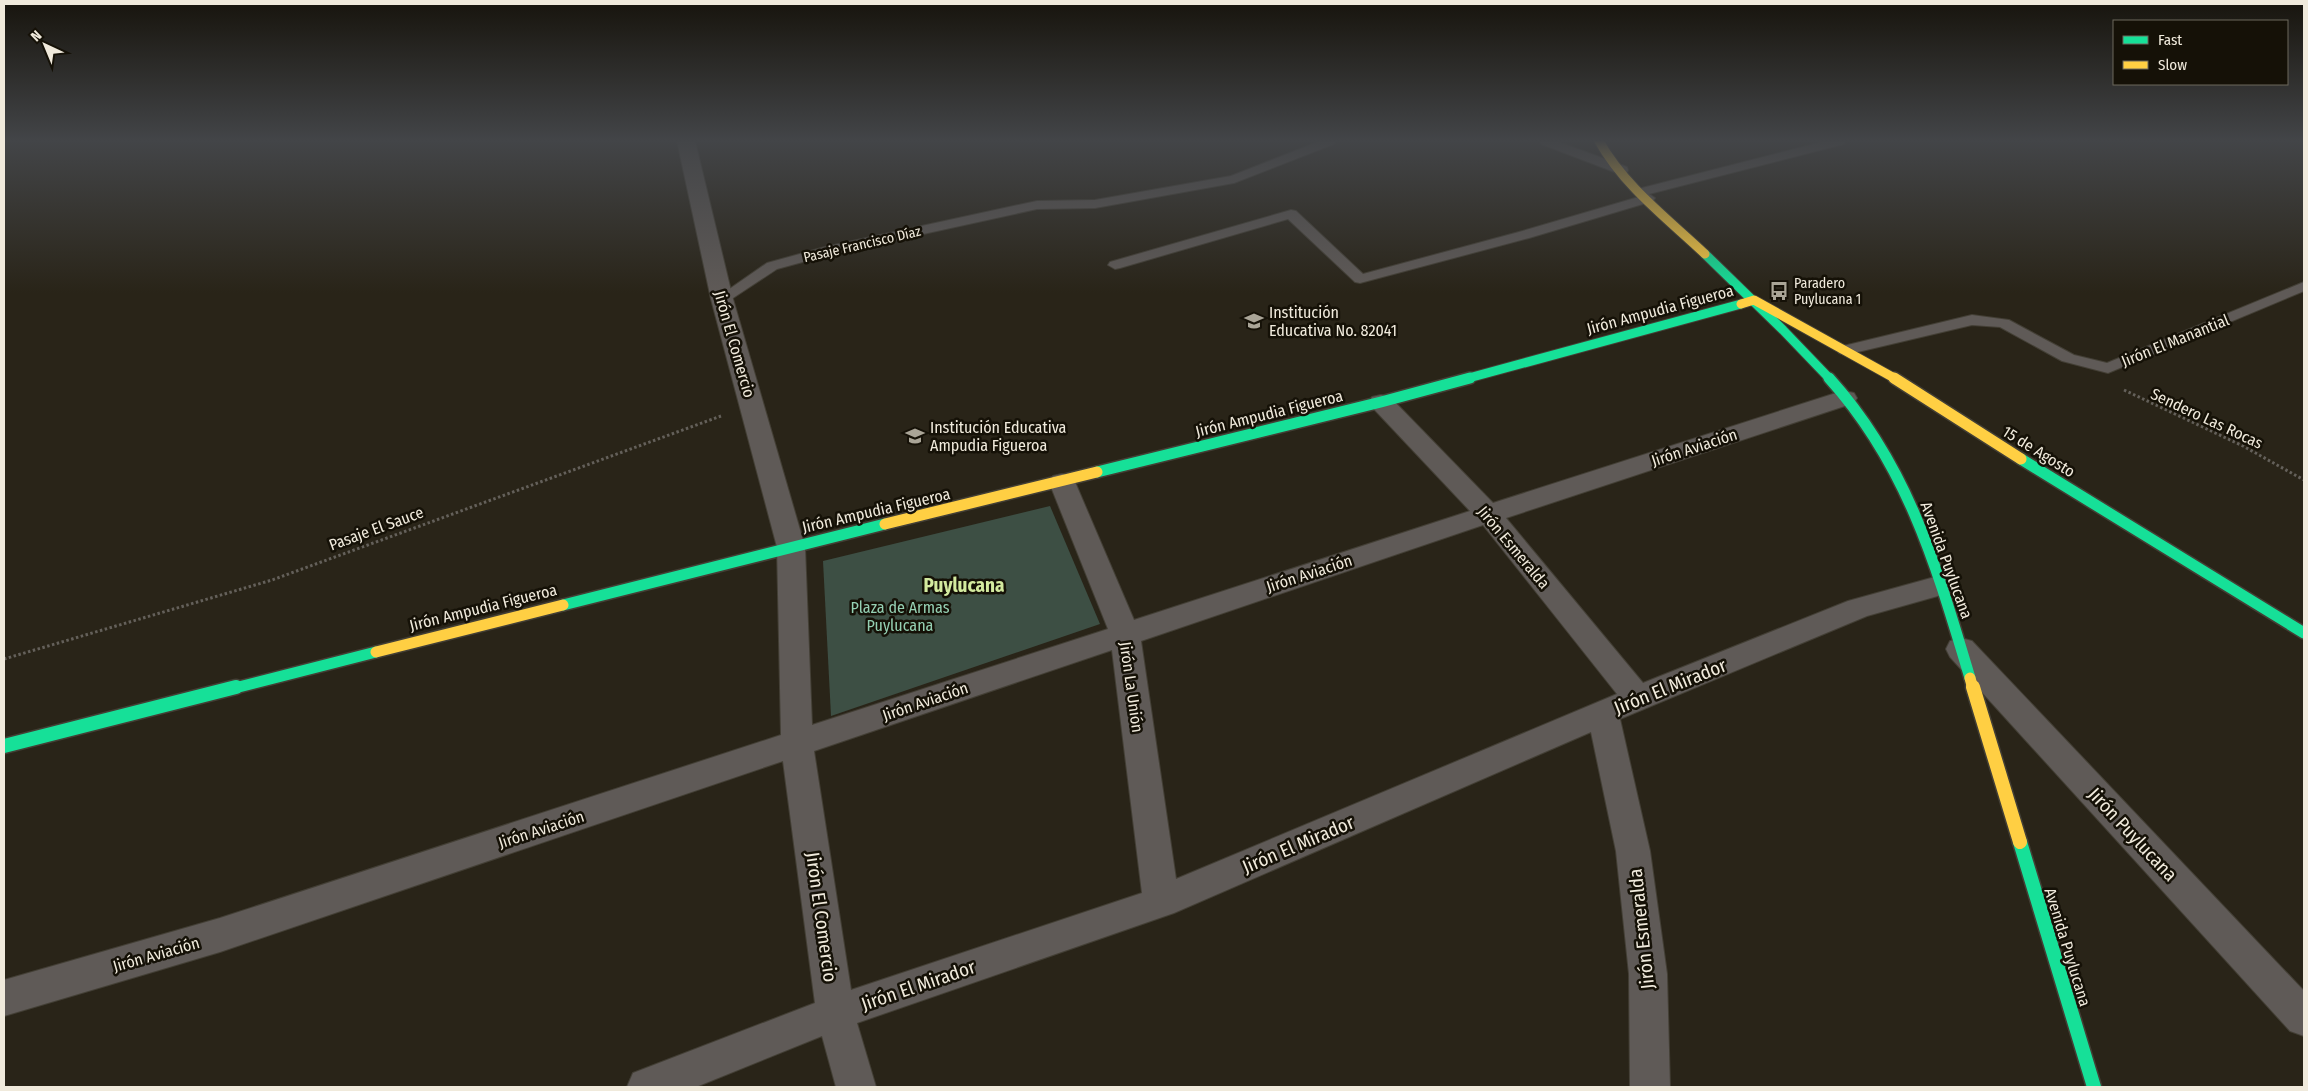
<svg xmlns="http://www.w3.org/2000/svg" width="2308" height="1091" font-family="'Fira Sans Condensed',sans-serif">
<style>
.green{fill:#3d4f44}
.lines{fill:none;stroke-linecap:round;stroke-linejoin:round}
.lane-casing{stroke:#433f35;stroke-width:2}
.street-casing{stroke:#433f35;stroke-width:2}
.fast-far2-casing{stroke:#433f35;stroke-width:11}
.fast-far1-casing{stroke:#433f35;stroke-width:14}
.fast-casing{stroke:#433f35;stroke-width:17}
.slow-far2-casing{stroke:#433f35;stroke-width:11}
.slow-far1-casing{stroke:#433f35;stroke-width:14}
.slow-casing{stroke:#433f35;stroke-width:17}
.path{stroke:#64605a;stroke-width:3;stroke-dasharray:2.5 2.5;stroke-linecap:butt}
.lane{fill:#5f5a57;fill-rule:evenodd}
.street{fill:#5f5a57;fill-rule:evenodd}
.fast-far2{stroke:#16e098;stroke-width:9}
.fast-far1{stroke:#16e098;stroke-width:11}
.fast{stroke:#16e098;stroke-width:14}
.slow-far2{stroke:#ffcf43;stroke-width:9}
.slow-far1{stroke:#ffcf43;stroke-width:11}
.slow{stroke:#ffcf43;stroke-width:14}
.labels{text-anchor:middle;stroke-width:5;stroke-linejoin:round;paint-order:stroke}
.far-street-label{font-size:14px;fill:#f0eadc;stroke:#151107}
.far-poi-label{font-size:14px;fill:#f0eadc;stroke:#151107;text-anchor:start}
.street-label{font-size:16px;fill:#f0eadc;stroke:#151107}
.poi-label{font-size:16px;fill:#f0eadc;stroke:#151107;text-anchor:start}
.park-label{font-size:16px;fill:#95d0b3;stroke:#151107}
.quarter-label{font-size:19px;font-weight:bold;fill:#d3ea9f;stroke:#151107}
.near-street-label{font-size:19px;fill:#f0eadc;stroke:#151107}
</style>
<rect width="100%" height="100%" fill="#292418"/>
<path class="green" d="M1050,506L1100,624L831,716L823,561Z"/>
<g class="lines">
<g class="lane-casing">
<path id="lane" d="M1320,141H1336L1334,144L1234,183L1095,208L1037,209L832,254L777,269L727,302H717L715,299L767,263L825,247L1037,201L1095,200L1231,176Z
M1539,141H1556L1627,167L1628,170L1627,173H1617L1541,144Z
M1826,141H1846L1844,144L1649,194L1655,198L1653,201L1529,238L1360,283L1355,282L1288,219L1120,268L1115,269L1108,265L1110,262L1291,210L1296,211L1363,274L1519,232L1642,196L1636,192L1638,189Z
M2304,282V291L2108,373L2062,361L2000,327L1972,325L1845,355L1839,353L1837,350L1839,347L1972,315L2009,320L2074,355L2107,363Z"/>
</g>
<g class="street-casing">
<path id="street" d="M677,141H695L733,299L805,547L812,725L1108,629L1049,482L1053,476L1062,474L1071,476L1075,482L1134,620L1470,511L1372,407L1369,402L1372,397L1381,395L1390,397L1493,503L1836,393L1845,391L1854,393L1857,398L1854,403L1506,518L1643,683L1848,601L1942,575L1952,578L1956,585L1952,592L1867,616L1620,719L1650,851L1667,974L1670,1087H1630L1629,974L1616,851L1591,732L1174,913L857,1023L876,1087H836L822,1036L696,1087H627L633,1073L815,1003L783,761L220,952L4,1016V980L220,918L781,735L777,547L711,299ZM1483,525L1617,694L1176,879L1141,641ZM1112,650L1142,893L851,990L814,751Z
M1961,638L1972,641L2304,991V1036L2290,1031L1950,657L1946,649L1950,641Z"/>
</g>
<g class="fast-far2-casing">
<path id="fast-far2" d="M1705,254L1783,330L1830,379
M1465,379L1741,304"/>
</g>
<g class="fast-far1-casing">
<path id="fast-far1" d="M1829,378C1908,465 1937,568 1970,678
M2021,459L2304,633
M1097,472L1381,402L1470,378
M563,605L885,524
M231,689L376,652"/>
</g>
<g class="fast-casing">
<path id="fast" d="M4,746L236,687
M2020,842L2094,1087"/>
</g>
<g class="slow-far2-casing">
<path id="slow-far2" d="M1599,141C1624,186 1668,219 1705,254
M1741,304L1754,300L1896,379"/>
</g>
<g class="slow-far1-casing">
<path id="slow-far1" d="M1894,378L2021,459
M885,524L1097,472
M376,652L563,605
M1970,678L1973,689"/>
</g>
<g class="slow-casing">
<path id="slow" d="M1973,687L2020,842"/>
</g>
<path class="path" d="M2124,390L2243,446L2304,480
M4,659L272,580L721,416"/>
<use href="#lane" class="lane"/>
<use href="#street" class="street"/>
<use href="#fast-far2" class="fast-far2"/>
<use href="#fast-far1" class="fast-far1"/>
<use href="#fast" class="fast"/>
<use href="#slow-far2" class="slow-far2"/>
<use href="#slow-far1" class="slow-far1"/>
<use href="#slow" class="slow"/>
</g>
<linearGradient id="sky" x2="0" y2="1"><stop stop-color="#17140d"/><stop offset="0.48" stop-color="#434548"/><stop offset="1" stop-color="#434548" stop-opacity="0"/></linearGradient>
<rect width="2308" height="293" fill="url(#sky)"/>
<defs>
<g id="bus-bare" transform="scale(1.5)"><path d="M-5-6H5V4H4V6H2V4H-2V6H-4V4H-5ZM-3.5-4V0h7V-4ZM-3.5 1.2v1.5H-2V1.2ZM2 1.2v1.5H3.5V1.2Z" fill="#aaa597" stroke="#151107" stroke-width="2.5" paint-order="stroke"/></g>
<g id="school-bare" transform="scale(1.5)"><path d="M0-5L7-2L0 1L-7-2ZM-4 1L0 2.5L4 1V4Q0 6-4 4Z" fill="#aaa597" stroke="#151107" stroke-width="2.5" paint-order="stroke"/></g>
</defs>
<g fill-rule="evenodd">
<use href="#bus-bare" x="1779" y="291"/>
<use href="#school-bare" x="1254" y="321"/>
<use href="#school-bare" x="915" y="436"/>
</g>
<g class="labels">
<g class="far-street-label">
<text transform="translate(862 244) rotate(-13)" y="5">Pasaje Francisco Díaz</text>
</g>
<g class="far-poi-label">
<text x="1794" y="288">Paradero<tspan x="1794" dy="16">Puylucana 1</tspan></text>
</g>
<g class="street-label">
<text transform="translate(1660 309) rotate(-15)" y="6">Jirón Ampudia Figueroa</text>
<text transform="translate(2175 340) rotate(-22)" y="6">Jirón El Manantial</text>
<text transform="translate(735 344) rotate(74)" y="6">Jirón El Comercio</text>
<text transform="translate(1269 413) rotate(-14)" y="6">Jirón Ampudia Figueroa</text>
<text transform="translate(2207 418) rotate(25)" y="6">Sendero Las Rocas</text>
<text transform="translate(1694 447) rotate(-18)" y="6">Jirón Aviación</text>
<text transform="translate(2039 451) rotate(32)" y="6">15 de Agosto</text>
<text transform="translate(876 510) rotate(-13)" y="6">Jirón Ampudia Figueroa</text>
<text transform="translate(376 528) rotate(-20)" y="6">Pasaje El Sauce</text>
<text transform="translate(1514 547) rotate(50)" y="6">Jirón Esmeralda</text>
<text transform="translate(1947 560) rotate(70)" y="6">Avenida Puylucana</text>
<text transform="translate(1309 573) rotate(-18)" y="6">Jirón Aviación</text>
<text transform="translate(483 607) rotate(-14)" y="6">Jirón Ampudia Figueroa</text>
<text transform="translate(1132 687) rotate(82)" y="6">Jirón La Unión</text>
<text transform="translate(925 701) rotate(-19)" y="6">Jirón Aviación</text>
<text transform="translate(541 829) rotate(-18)" y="6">Jirón Aviación</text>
<text transform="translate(2068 947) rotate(73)" y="6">Avenida Puylucana</text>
<text transform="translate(156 954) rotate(-16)" y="6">Jirón Aviación</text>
</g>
<g class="poi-label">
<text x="1269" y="318">Institución<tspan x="1269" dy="18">Educativa No. 82041</tspan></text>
<text x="930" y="433">Institución Educativa<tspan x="930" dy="18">Ampudia Figueroa</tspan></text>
</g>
<g class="park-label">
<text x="900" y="613">Plaza de Armas<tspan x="900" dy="18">Puylucana</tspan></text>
</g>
<g class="quarter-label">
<text x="964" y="592">Puylucana</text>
</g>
<g class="near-street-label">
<text transform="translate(1670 686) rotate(-22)" y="7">Jirón El Mirador</text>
<text transform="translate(2133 834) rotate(47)" y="7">Jirón Puylucana</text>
<text transform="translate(1298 844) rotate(-23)" y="7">Jirón El Mirador</text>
<text transform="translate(822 917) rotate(82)" y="7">Jirón El Comercio</text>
<text transform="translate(1641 929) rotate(-96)" y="7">Jirón Esmeralda</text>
<text transform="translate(918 985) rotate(-19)" y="7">Jirón El Mirador</text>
</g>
</g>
<rect width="2308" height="1091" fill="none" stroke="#f0eadc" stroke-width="10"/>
<rect x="2113" y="20" width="175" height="65" fill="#151107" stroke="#6d685c"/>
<rect x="2123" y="36" width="25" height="8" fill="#16e098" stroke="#6d685c"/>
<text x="2158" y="45" font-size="15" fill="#f0eadc">Fast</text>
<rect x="2123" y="61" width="25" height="8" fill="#ffcf43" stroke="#6d685c"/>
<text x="2158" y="70" font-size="15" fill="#f0eadc">Slow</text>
<g transform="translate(45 45) rotate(316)" stroke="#151107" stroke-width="4" paint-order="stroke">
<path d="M0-4L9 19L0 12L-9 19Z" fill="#f0eadc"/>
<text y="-8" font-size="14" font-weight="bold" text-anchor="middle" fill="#f0eadc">N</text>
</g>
</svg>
